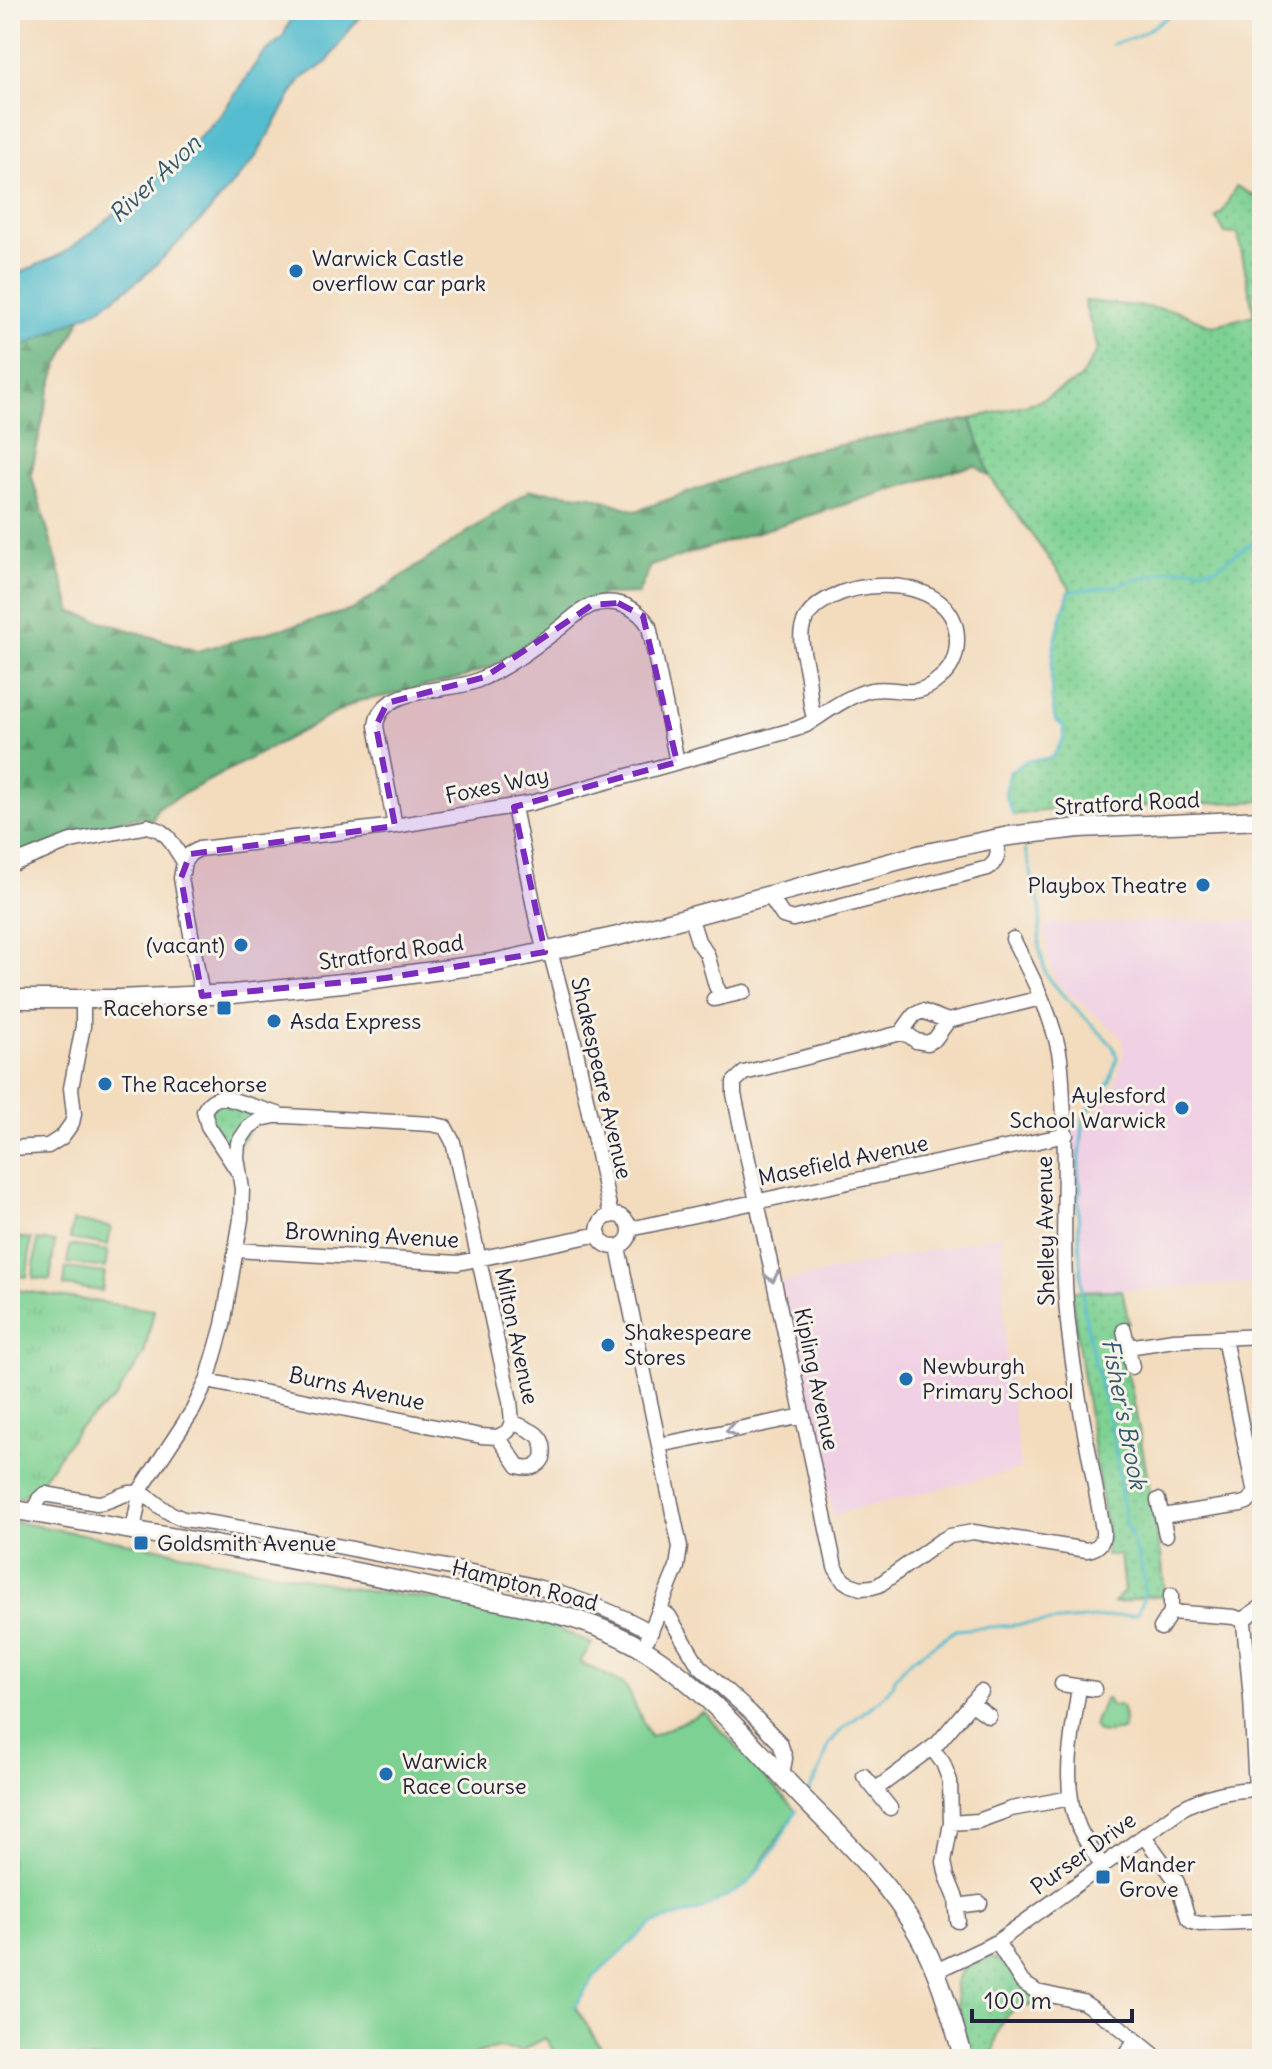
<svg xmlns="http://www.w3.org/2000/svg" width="1272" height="2069" font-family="Delius,sans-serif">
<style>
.built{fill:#f0d0e4}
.grass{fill:url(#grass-dots);stroke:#507a67;stroke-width:2}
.forest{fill:url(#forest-firs);stroke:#446a5c;stroke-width:2}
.park{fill:url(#park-tufts);stroke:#507a67;stroke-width:2}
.garden{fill:#7dd193;stroke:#507a67;stroke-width:2}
.water{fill:#52bcce;stroke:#3a6f84;stroke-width:2}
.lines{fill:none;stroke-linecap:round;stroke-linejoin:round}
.stream{stroke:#52bcce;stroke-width:3}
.minor-casing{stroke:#6b6369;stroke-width:17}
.major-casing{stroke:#6b6369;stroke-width:21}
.minor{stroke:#fff;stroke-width:14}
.major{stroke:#fff;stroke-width:18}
.oneway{stroke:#9c9ca7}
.marked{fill:#7b2cbf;fill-opacity:0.2;stroke:#7b2cbf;stroke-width:6;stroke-dasharray:16 10;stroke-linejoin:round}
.poi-dot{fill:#1f6fb2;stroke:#f7f3e8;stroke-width:3}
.labels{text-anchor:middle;stroke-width:6;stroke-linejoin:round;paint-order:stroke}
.poi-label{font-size:22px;fill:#22223b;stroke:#f7f3e8;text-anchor:start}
.street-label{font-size:22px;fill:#22223b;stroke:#f7f3e8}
.water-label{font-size:24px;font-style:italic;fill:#33586e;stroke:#f7f3e8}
</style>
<defs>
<pattern id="grass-dots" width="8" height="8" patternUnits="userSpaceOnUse" patternTransform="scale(2)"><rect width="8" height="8" fill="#7dd193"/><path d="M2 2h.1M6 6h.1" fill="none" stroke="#6cb380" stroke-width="1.8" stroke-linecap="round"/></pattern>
<pattern id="forest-firs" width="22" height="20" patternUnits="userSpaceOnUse" patternTransform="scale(2)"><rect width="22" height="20" fill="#66b37d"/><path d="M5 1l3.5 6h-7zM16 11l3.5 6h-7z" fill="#549168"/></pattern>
<pattern id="park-tufts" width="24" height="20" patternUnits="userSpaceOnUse" patternTransform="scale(2)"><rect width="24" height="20" fill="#7dd193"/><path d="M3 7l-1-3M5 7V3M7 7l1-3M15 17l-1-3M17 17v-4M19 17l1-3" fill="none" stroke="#6cb380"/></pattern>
</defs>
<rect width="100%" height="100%" fill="#f7f3e8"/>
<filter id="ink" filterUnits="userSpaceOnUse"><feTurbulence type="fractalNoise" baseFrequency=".0125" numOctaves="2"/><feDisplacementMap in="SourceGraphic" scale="16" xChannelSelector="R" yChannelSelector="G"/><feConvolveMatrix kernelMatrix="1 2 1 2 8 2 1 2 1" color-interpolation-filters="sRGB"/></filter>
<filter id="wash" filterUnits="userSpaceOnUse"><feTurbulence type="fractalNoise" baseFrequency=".006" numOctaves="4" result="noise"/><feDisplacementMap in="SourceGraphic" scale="32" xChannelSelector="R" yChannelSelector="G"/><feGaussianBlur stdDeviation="1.8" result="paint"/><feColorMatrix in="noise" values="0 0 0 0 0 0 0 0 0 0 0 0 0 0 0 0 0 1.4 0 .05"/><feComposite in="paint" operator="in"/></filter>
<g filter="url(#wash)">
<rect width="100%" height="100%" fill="#f3dcbe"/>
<path class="built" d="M1262,920V1283L1082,1292L1071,1126H1090L1113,1091L1123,1056V1039L1056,982L1048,957L1044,924Z
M1002,1235L1005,1349L1021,1469L833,1515L781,1282Z"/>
<path class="grass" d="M1236,186L1256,197L1262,192V801L1051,810L1013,815L1005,794L1010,772L1026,761L1052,758L1064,737L1063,726L1055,720C1045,666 1054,639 1070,588L990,477L971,419L1039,401L1080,379L1098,349L1084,301L1175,310L1212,326L1254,315L1238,234L1225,233L1216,218L1223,211Z
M218,1101L259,1115L233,1154L210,1121L209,1110Z
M1122,1290L1129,1323L1118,1325C1118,1347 1128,1370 1132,1392C1142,1445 1152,1498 1159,1551L1161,1553L1165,1597L1145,1596L1126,1602L1114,1603L1124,1591L1120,1555L1106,1556L1107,1536L1082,1372L1071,1291Z
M991,1957L1003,1962L1036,1998L1063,2007C1017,2000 997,2009 993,2059H972C968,2043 950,1990 958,1977C964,1966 980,1960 991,1957Z"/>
<path class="forest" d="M82,316L58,366L49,392L31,474L72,612L197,651L352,610L530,490L592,496L636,511L799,453L971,419L990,477L976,466L948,472L650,566L638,594L603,595L494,665L464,677L387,696L358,701L157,808L153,819L133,818L59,840L10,858V351Z"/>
<path class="park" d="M10,1289L154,1310L144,1354L115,1398L78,1429L40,1482L21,1498L10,1497Z
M1107,1699L1111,1706L1119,1705C1125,1712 1124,1720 1123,1730L1106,1733L1098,1732L1094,1725L1104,1700Z"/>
<path class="garden" d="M73,1221L111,1227L108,1245L70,1239Z
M14,1237L31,1239L27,1277L10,1275Z
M37,1240L55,1242L50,1280L33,1278Z
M70,1245L108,1251L105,1268L67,1263Z
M66,1268L105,1273L102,1291L64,1286Z
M10,1521L147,1546L366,1591L457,1602L527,1615L592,1644L580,1662L622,1683L628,1690L650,1737L704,1712L796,1811L747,1885L701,1910L651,1924L595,1976L575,2006L608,2059H559L545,2038L521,2051L499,2048L477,2053L467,2059H10Z"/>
<path class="water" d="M299,10H368L353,25L327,62L300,80L255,158L207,214L158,263L139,280L99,309L10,352V277L60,255L80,241L118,211L185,151L219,117L261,56L283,37L289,23Z"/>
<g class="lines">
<path class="stream" d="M1112,44C1137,39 1157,25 1176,10
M1259,204L1262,201
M1013,815L1005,794L1010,772L1026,761L1052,758L1064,737L1063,726L1055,720C1046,670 1053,638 1070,591L1111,587L1174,569L1216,568L1241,550L1262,537
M808,1792L822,1766L829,1744L843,1728L880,1700L892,1686L895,1679L902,1669L914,1658L956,1630L1129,1615L1137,1614C1156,1582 1134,1553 1126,1522C1120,1498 1120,1473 1115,1449C1107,1401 1090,1355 1084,1307C1079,1271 1079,1233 1078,1197L1081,1189L1078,1174L1084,1117L1110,1081L1117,1058L1113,1046L1061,993L1046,974L1039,947L1041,910L1025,850
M575,2006L595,1976L651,1924L701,1910L747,1885L774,1850L796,1811
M537,2059L542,2055"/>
</g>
</g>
<g filter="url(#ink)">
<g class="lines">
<g class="minor-casing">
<path id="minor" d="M514,807L536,917L545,952
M395,826L376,726C380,685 447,693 476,681C506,669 534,647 560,628C570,620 583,607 596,604C617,599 638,607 649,626L677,762
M184,862L190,854L199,849L395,826L531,803L796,729L806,725C825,713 848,695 871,690C898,685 914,702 940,678C952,669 957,655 957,640C958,565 814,574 802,629C799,643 805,658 807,672C810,686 809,708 815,719
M10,865L71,841L148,826L159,830L168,837L184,862L181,878L202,996
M769,895L783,916L793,919L988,868C1000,860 999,850 995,838
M690,916L698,941L707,954L716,986L722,997
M1013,939C1031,975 1051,1012 1059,1052C1062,1068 1062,1084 1063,1100C1068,1167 1061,1234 1066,1301C1072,1378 1090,1454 1103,1530C1104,1542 1099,1548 1087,1550L973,1532L950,1536L939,1542L879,1585L872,1587L861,1588L849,1584L843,1580L835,1567L734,1094V1082L744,1073L901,1033L910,1036L916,1041L928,1043L935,1039L948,1021L1041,998
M550,951L573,1037L611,1216
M714,999L744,992
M901,1033L914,1015L922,1011L948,1021
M10,1148L48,1146L62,1137L72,1123L74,1114L71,1088L83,1026V999
M237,1170L208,1126L204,1111C209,1102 213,1099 223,1097L278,1114
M598 1231a16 16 0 1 1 32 0a16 16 0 1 1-32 0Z
M630,1229L1066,1135
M618,1247L680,1547L677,1567L648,1638
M236,1250L458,1263L599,1234
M1124,1330L1132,1367
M1128,1347L1174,1340L1262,1336
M207,1381L481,1436L498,1437
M512,1422C531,1431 547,1433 543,1458C538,1468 528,1469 518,1466L498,1437L508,1431Z
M659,1445L803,1416
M1158,1500L1166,1535
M34,1513L39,1499L45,1494L97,1503C109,1503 118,1495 130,1493C146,1491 153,1502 165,1510C171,1514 177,1516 183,1519C252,1528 320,1543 388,1556C474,1573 574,1587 651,1632
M1162,1516L1241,1504L1247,1502L1255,1494L1224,1338
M133,1530L141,1489L193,1410L207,1381L223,1325L241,1219L242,1189L237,1157L238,1143L249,1127L261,1119L275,1116H287L431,1124L445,1127L453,1142L510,1401L512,1422
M660,1609L669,1616L699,1666L750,1712L780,1743L785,1758L782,1776
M1171,1612L1234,1617L1242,1620L1244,1623L1251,1698L1256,1789
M1242,1620L1258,1609
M1161,1628L1171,1612V1595
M1062,1684L1095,1689
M1079,1687C1073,1732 1060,1785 1079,1828C1085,1841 1094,1853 1102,1865
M971,1703L989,1716
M932,1748L943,1763L950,1781L951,1823L944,1862L947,1876L956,1898L958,1921
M864,1776L890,1808
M876,1789L938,1743L981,1692
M951,1823L978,1821L1011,1809L1071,1798
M1144,1836L1177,1882L1188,1918L1192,1922L1200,1924L1262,1921
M957,1906L980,1903
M1260,1921L1262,1945
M997,1942L1022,1982L1037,1992L1083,2002L1116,2024L1159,2059
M936,1971L997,1942L1181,1809C1205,1795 1235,1789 1262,1789
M1122,2059L1136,2041"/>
</g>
<g class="major-casing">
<path id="major" d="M10,999H119L233,994L352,982L493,963L618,936L922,854L1009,836L1079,828L1262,820
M10,1509C151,1533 293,1558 433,1588C503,1603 579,1611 641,1648C701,1683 753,1746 801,1796C843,1839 888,1881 918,1934C940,1973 951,2017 964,2059"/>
</g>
<use href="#minor" class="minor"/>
<use href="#major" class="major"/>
</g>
<defs><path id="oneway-chevron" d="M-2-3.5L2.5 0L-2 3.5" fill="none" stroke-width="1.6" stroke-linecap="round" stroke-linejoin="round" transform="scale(2)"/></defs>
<g class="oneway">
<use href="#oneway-chevron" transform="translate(772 1277) rotate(78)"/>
<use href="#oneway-chevron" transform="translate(731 1430) rotate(169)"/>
</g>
</g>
<path class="marked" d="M618,603L643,616L677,762L514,807L545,952L386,978L202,996L181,878L190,854L395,826L376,726L387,703L485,677L592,605Z"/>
<g class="poi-dot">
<circle cx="296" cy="271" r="8"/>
<circle cx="1203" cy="885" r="8"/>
<circle cx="241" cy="945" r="8"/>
<rect x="216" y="1000" width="16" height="16" rx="4"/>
<circle cx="274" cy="1021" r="8"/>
<circle cx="105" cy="1084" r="8"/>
<circle cx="1182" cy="1108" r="8"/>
<circle cx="608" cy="1345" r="8"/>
<circle cx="906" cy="1379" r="8"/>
<rect x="133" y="1535" width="16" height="16" rx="4"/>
<circle cx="386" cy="1774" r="8"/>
<rect x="1095" y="1869" width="16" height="16" rx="4"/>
</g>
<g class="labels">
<g class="poi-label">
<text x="312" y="266">Warwick Castle<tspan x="312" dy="25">overflow car park</tspan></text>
<text x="1187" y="893" text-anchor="end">Playbox Theatre</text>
<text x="225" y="953" text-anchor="end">(vacant)</text>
<text x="208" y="1016" text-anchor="end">Racehorse</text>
<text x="290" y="1029">Asda Express</text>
<text x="121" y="1092">The Racehorse</text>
<text x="1166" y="1103" text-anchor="end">Aylesford<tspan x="1166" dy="25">School Warwick</tspan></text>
<text x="624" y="1340">Shakespeare<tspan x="624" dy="25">Stores</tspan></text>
<text x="922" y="1374">Newburgh<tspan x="922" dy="25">Primary School</tspan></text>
<text x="157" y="1551">Goldsmith Avenue</text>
<text x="402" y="1769">Warwick<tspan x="402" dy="25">Race Course</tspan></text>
<text x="1119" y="1872">Mander<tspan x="1119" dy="25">Grove</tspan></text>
</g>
<g class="street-label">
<text transform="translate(497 785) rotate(-12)" y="8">Foxes Way</text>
<text transform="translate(1127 803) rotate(-3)" y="8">Stratford Road</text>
<text transform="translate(391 952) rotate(-8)" y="8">Stratford Road</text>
<text transform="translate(602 1078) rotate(77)" y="8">Shakespeare Avenue</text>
<text transform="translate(843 1160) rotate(-12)" y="8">Masefield Avenue</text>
<text transform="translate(1045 1231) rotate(-91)" y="8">Shelley Avenue</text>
<text transform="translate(372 1235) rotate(3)" y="8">Browning Avenue</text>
<text transform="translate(517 1336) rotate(78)" y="8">Milton Avenue</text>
<text transform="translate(817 1379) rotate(78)" y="8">Kipling Avenue</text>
<text transform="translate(357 1388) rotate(12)" y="8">Burns Avenue</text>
<text transform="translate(525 1585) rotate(14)" y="8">Hampton Road</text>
<text transform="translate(1083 1853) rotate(-36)" y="8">Purser Drive</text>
</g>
<g class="water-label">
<text transform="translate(155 179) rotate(-43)" y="8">River Avon</text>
<text transform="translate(1124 1414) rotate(79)" y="8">Fisher's Brook</text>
</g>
</g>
<rect width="1272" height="2069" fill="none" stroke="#f7f3e8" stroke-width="40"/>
<path d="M972 2009v12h160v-12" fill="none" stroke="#22223b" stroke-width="4"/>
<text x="984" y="2009" font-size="24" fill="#22223b" stroke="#f7f3e8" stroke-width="6" paint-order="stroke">100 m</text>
</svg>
